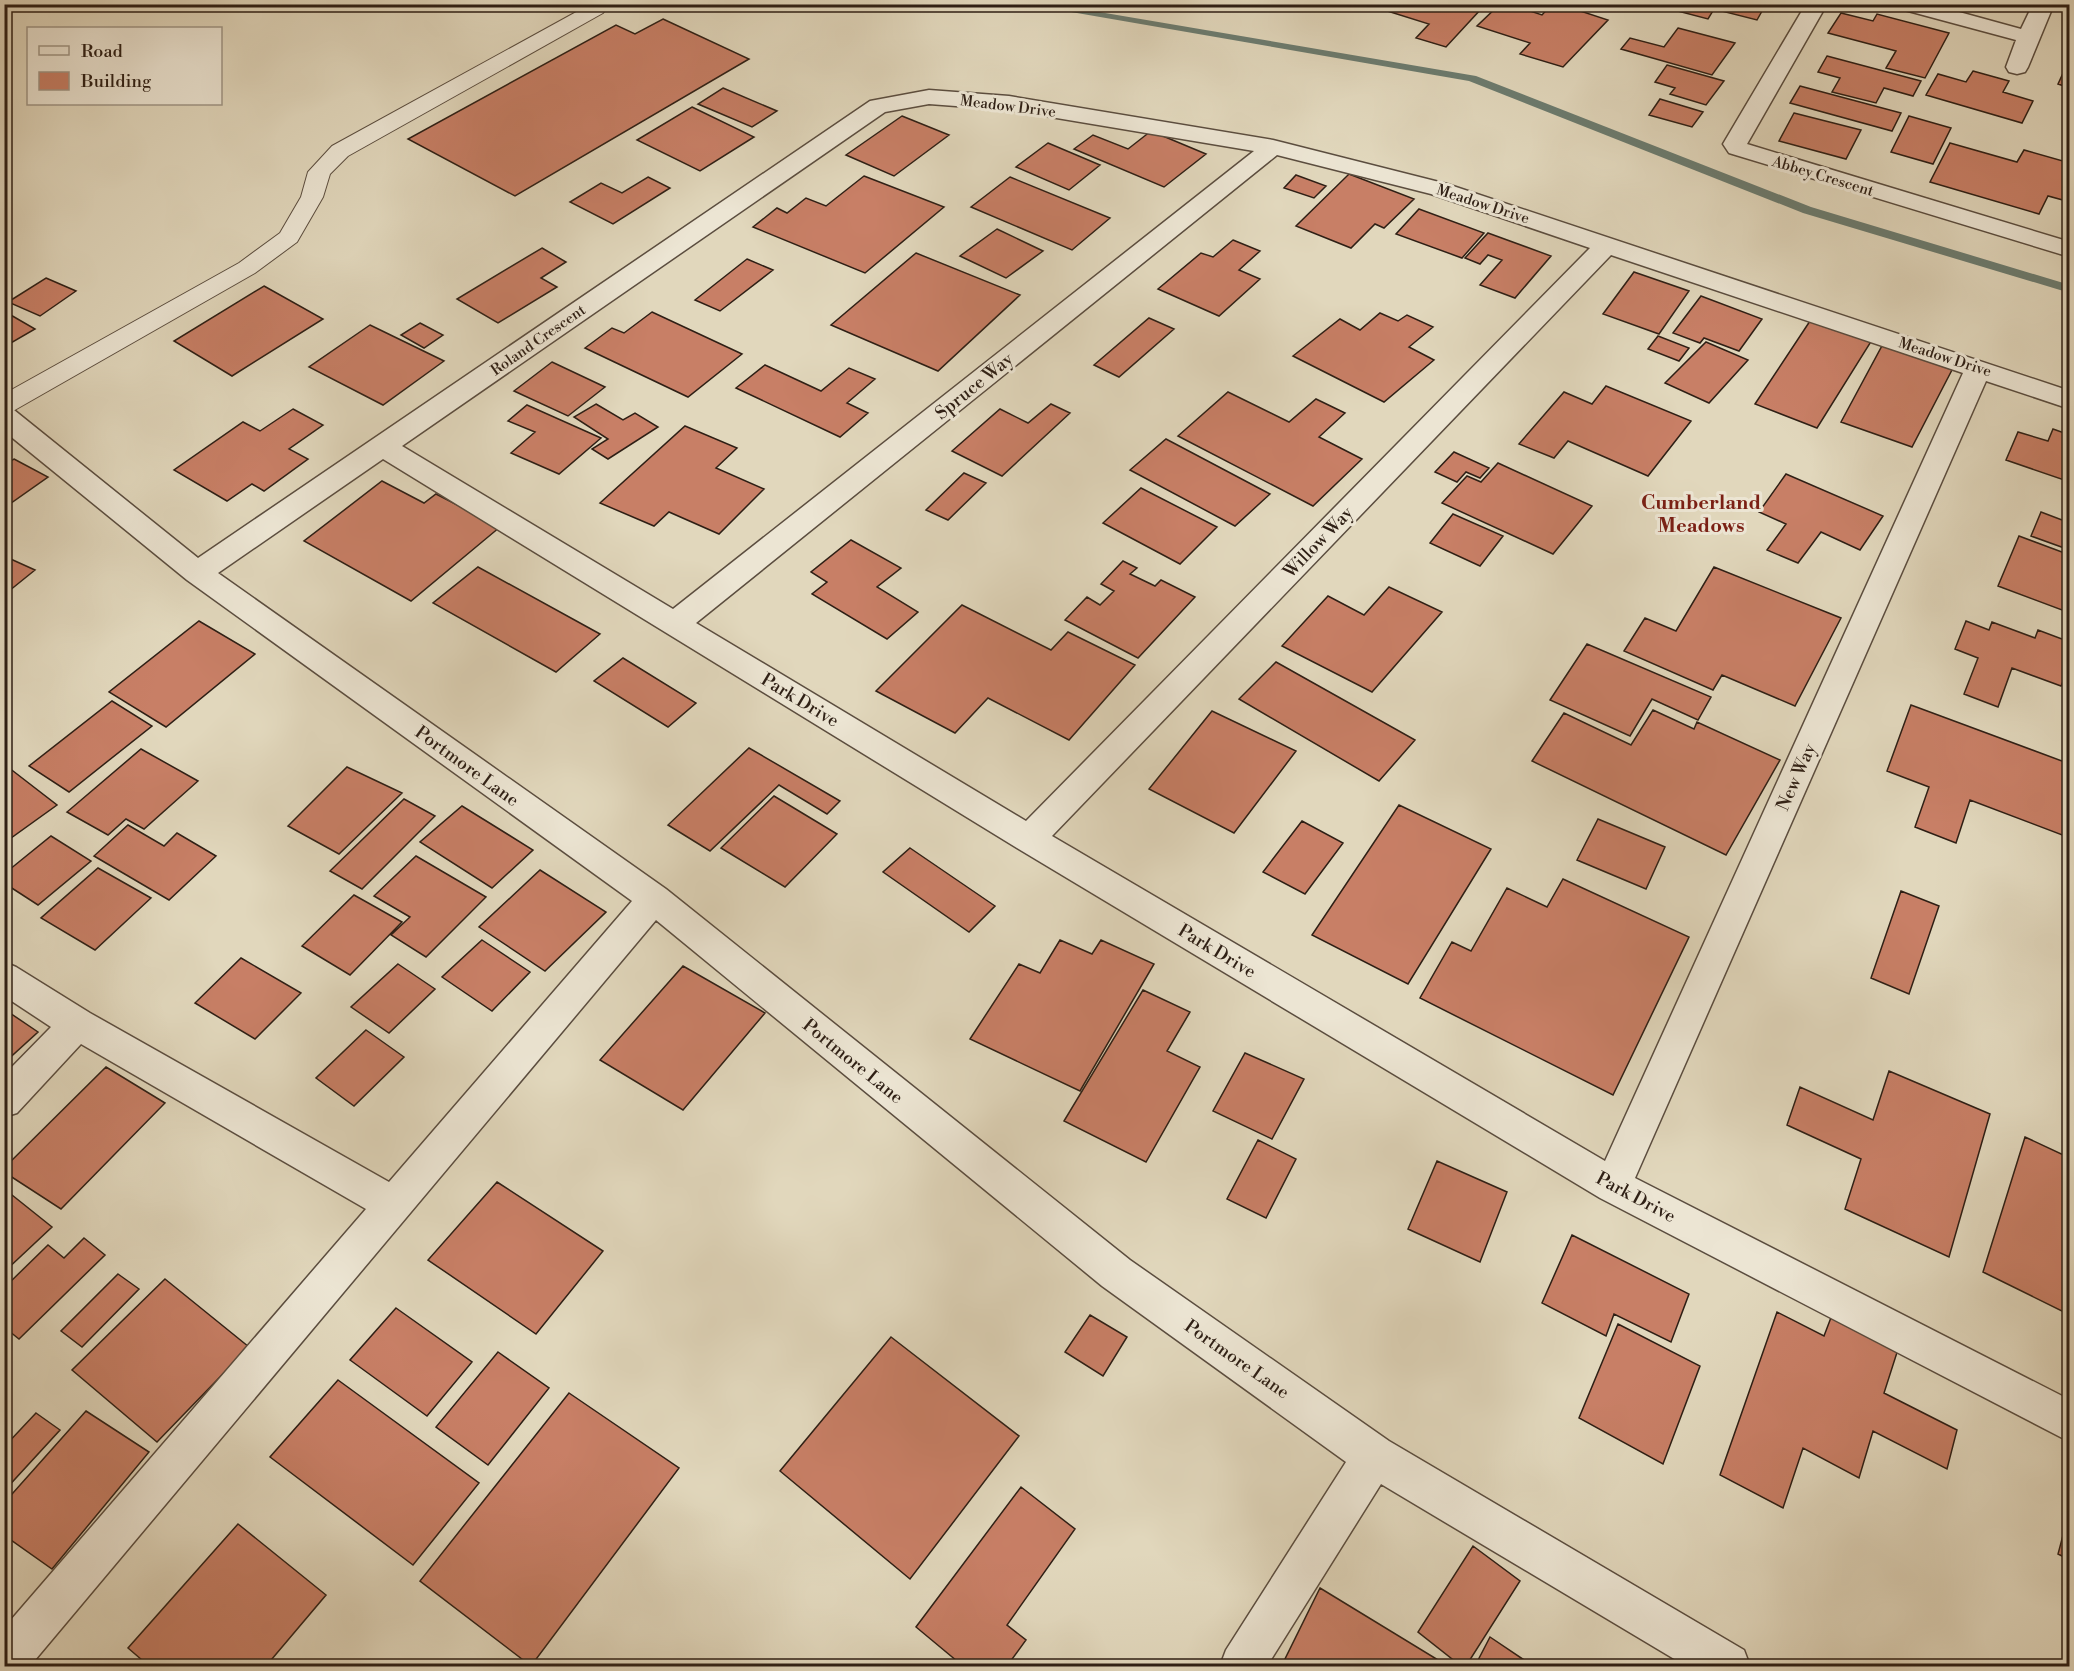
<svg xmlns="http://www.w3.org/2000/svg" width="2074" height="1671" font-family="'Libre Bodoni',serif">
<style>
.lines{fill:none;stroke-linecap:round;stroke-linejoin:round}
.stream{fill:#6c7c70;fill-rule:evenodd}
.building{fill:#c87f66;stroke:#2e1f15;stroke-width:1.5}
.service-casing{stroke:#5b4d3f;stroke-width:2}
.minor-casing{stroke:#5b4d3f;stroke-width:3}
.service{fill:#ece5d3;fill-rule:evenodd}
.minor{fill:#ece5d3;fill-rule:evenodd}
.labels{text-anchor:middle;stroke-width:6;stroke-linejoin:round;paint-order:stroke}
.far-street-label{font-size:15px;fill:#2e1f15;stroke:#ece5d3}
.street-label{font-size:18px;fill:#2e1f15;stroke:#ece5d3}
.neighbourhood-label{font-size:20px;font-weight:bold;fill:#7a1f14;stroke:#ece5d3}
</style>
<rect width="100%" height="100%" fill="#e1d7bc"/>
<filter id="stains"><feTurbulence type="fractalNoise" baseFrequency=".00333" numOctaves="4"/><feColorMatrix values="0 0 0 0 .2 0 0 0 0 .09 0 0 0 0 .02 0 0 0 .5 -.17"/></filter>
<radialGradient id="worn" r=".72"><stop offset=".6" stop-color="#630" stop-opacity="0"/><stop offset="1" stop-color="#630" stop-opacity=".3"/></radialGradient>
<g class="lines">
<path class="stream" d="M1025,4H1052L1476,76L1811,207L2070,285V293L1803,213L1469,81Z"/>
</g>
<path class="building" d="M1365,4H1465L1481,9L1446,47L1416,38L1429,24Z
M1500,4H1509L1542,15L1552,4H1559L1608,20L1563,67L1520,54L1530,43L1477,26Z
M1651,4H1766L1757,20L1714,9L1708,19Z
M1841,13L1873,21L1877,14L1949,33L1925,78L1886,68L1896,51L1828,33Z
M663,19L749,59L515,196L408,139L616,25L635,34Z
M1678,28L1735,43L1712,75L1621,49L1630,38L1664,47Z
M1827,56L1921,81L1913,96L1884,88L1876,103L1832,92L1840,78L1818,72Z
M2070,58V88L2058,84Z
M1667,65L1724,81L1706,105L1670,94L1675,88L1655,82Z
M1973,71L2009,81L2003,92L2033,101L2022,123L1926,95L1938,74L1966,82Z
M1800,86L1901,113L1892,131L1790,103Z
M723,88L777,111L752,127L698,104Z
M1660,99L1703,112L1692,127L1649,115Z
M692,107L754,137L700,171L637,140Z
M1794,113L1861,130L1846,159L1779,141Z
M902,116L949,135L894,176L846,155Z
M1909,116L1951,128L1933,164L1891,152Z
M1151,131L1206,154L1164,187L1074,149L1093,135L1128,149Z
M1048,143L1100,165L1069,190L1016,167Z
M1950,143L2017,162L2024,150L2070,163V202L2048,196L2039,214L1930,182Z
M1349,174L1414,199L1384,228L1375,224L1351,248L1296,226Z
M1296,175L1326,186L1314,198L1284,188Z
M864,176L944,207L865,273L753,227L777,208L787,213L806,198L826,206Z
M648,177L670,188L613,224L570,202L601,183L622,193Z
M1010,177L1110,218L1072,250L971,207Z
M1419,209L1484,233L1462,258L1396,234Z
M997,229L1043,251L1006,278L960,256Z
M1488,233L1551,256L1515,298L1480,285L1502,260L1488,255L1480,264L1465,258Z
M1233,240L1260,251L1239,270L1260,279L1219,316L1158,289L1201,253L1213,257Z
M542,248L566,262L541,278L557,287L498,323L457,299Z
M916,253L1020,295L938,371L831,325Z
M747,259L773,270L720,311L695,300Z
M1634,272L1689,291L1659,334L1603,314Z
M46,278L76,291L40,316L8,302Z
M264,286L323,319L232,376L174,341Z
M1701,296L1762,319L1739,351L1704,338L1700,343L1673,333Z
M652,312L742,354L688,397L585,348L612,328L624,333Z
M1380,313L1398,321L1407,315L1433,327L1409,347L1434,360L1384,402L1293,356L1340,319L1360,330Z
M9,314L35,329L4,347V316Z
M1149,318L1174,329L1119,377L1094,365Z
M1812,318L1872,340L1817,428L1755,404Z
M420,323L443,335L424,348L401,335Z
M370,325L444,361L383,405L309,367Z
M1658,336L1689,348L1679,361L1648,349Z
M1706,342L1748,360L1709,403L1665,383Z
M1883,344L1953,368L1912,447L1841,422Z
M552,362L605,387L568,416L514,391Z
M765,365L821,391L849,368L875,379L847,403L868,413L840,437L736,388Z
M1606,386L1691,421L1648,476L1568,441L1554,458L1519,444L1564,392L1592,404Z
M1228,392L1289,422L1316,399L1345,413L1319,437L1362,459L1313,506L1178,436Z
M596,404L623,420L635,413L658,427L608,459L592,449L608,439L574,417Z
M1051,404L1070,413L1002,476L952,451L1000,409L1028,423Z
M527,405L601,438L559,474L511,453L535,432L508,421Z
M293,409L323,425L289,449L308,459L264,491L252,484L227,501L174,470L243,422L260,431Z
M685,426L737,448L716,468L764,489L719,534L669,512L654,526L600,503Z
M2053,429L2070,435V482L2006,460L2018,432L2048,441Z
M1166,439L1270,494L1235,526L1130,470Z
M1454,452L1489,468L1480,478L1466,472L1457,482L1435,472Z
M14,459L48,477L4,508V465Z
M1498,463L1592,506L1553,554L1442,503L1467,476L1481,482Z
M964,473L986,483L948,520L926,510Z
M1786,474L1883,516L1860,550L1821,532L1798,563L1767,550L1786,524L1759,512Z
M382,481L424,503L436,494L500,527L411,601L304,541Z
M1141,488L1217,527L1180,564L1103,523Z
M2041,512L2070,523V543L2067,549L2031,536Z
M1453,514L1503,536L1480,566L1430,543Z
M2019,536L2070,555V613L1998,586Z
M851,540L901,568L877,587L918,612L887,639L812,594L827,582L811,572Z
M4,556L35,570L4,595Z
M1123,561L1137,568L1130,574L1155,586L1161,580L1195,597L1138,658L1065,620L1087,597L1100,605L1114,591L1101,584Z
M478,567L600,634L556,672L433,603Z
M1714,567L1841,618L1795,706L1722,675L1713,690L1624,651L1645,618L1676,631Z
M1389,587L1442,612L1372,692L1282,646L1328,596L1364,615Z
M962,605L1051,650L1068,632L1135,665L1069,740L988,698L955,733L876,691Z
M199,621L255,654L166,727L109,692Z
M1966,621L1989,630L1992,622L2035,638L2038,630L2070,642V679L2065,677L2061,686L2012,668L1998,707L1964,694L1978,658L1955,649Z
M1587,644L1711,697L1698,720L1652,699L1630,736L1550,700Z
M623,658L696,703L668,727L594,681Z
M1276,662L1415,740L1379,781L1239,699Z
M112,701L152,726L69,792L29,766Z
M1911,705L2070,764V838L1970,800L1956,843L1915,827L1929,787L1887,771Z
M1653,710L1694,729L1697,722L1780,760L1726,855L1532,761L1564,713L1631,745Z
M1212,711L1296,751L1234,833L1149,789Z
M749,748L840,801L827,814L779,785L710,851L668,825Z
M141,749L198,781L144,829L126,819L108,835L67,812Z
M4,764L57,805L4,843Z
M347,767L402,793L339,854L288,826Z
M774,796L837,834L785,887L721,848Z
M404,799L435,816L362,889L330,871Z
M1399,805L1491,849L1408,984L1312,935Z
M462,806L533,850L492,888L420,842Z
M1598,819L1665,847L1646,889L1577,860Z
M1302,821L1343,843L1305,894L1263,872Z
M128,825L164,846L177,833L216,856L169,900L94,856Z
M51,836L91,861L38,905L4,883V874Z
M910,848L995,906L969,932L883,872Z
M416,856L486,897L426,957L391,935L410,917L374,896Z
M98,868L151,898L95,950L41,918Z
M540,870L606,912L545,971L479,927Z
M1563,879L1689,937L1613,1095L1420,998L1452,942L1471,951L1507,888L1547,907Z
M1901,891L1939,906L1909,994L1871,978Z
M354,895L402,922L350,975L302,946Z
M482,940L530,972L492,1011L442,977Z
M1060,940L1092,954L1101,940L1154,964L1080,1091L970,1039L1019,964L1040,973Z
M241,958L301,993L255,1039L195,1003Z
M398,964L435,989L389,1033L351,1007Z
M683,966L765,1013L683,1110L600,1060Z
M1143,990L1190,1012L1167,1051L1200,1067L1146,1162L1064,1121Z
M4,1009L38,1032L4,1063Z
M366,1030L404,1057L354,1106L316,1078Z
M1245,1053L1304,1079L1272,1139L1213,1111Z
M106,1067L165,1103L61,1209L4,1172V1168Z
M1889,1071L1990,1114L1949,1257L1845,1209L1861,1159L1787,1125L1800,1087L1873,1120Z
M2025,1137L2070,1158V1315L1983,1272Z
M1258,1140L1296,1159L1266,1218L1227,1199Z
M1437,1161L1507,1192L1480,1262L1408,1229Z
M497,1182L603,1251L536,1334L428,1260Z
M12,1195L52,1227L4,1272V1202Z
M1572,1235L1689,1294L1671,1342L1614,1314L1606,1336L1542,1303Z
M84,1238L105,1255L19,1339L4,1327V1284L6,1286L48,1245L64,1258Z
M118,1274L139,1289L82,1347L61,1331Z
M165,1279L249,1347L157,1442L72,1370Z
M1835,1307L1901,1340L1884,1393L1957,1430L1947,1469L1873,1431L1859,1478L1803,1448L1783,1508L1720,1475L1777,1312L1824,1336Z
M396,1308L472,1362L427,1416L350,1360Z
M1090,1315L1127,1337L1103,1376L1065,1352Z
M1618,1324L1700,1366L1663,1464L1579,1418Z
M891,1337L1019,1436L910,1579L780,1471Z
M498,1352L549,1388L488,1465L436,1427Z
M338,1380L479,1483L413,1565L270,1457Z
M569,1393L679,1468L531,1666L420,1581Z
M86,1411L149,1452L52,1569L4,1535V1503Z
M36,1413L60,1430L4,1491V1447Z
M1021,1487L1075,1529L1007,1625L1026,1640L1007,1666H963L916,1627Z
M2070,1509V1560L2058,1554Z
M238,1524L326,1595L266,1666H149L128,1648Z
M1473,1546L1520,1581L1466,1666H1461L1418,1632Z
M1320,1588L1448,1666H1289L1283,1663Z
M1490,1637L1533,1666H1475Z"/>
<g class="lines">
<g class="service-casing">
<path id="service" d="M589,5H603L606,9L603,13L348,156L330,174L323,197L297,242L255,273L13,411L4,413V394L239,263L280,233L301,197L308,172L332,146Z"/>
</g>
<g class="minor-casing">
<path id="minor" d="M1806,4H1827L1747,144L2070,242V257L1729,153L1723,144Z
M1894,4H1930L2021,29L2033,4H2054L2028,67L2025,72L2017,74L2009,72L2006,67L2016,40L1897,8Z
M929,90L1009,96L1273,140L1447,184L2070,391V409L1986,381L1635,1178L2070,1400V1442L1600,1198L1017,848L383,459L218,573L666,889L1130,1260L1389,1441L1744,1650L1750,1666H1686L1381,1484L1267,1666H1220L1226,1650L1346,1462L1102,1286L656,920L30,1666H4V1628L366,1209L81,1044L17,1113L4,1117V1075L51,1027L4,996V962L16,967L90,1013L389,1182L632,901L187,580L4,431V407L14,410L198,558L870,101ZM929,104L1009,110L1254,151L673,609L402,446L885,112ZM1277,155L1431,194L1590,248L1026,821L696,623ZM1611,255L1963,373L1605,1161L1052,836Z"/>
</g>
<use href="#service" class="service"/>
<use href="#minor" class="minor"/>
</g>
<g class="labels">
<g class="far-street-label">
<text transform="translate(1008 106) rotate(7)" y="5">Meadow Drive</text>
<text transform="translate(1823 176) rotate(17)" y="5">Abbey Crescent</text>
<text transform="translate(1483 204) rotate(18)" y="5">Meadow Drive</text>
<text transform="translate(538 340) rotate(-35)" y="5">Roland Crescent</text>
<text transform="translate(1945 357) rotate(18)" y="5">Meadow Drive</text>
</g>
<g class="street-label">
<text transform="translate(974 386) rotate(-39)" y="6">Spruce Way</text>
<text transform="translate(1318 542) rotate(-46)" y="6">Willow Way</text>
<text transform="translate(800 700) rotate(31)" y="6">Park Drive</text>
<text transform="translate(467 766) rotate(36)" y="6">Portmore Lane</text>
<text transform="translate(1796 777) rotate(-66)" y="6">New Way</text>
<text transform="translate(1217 951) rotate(31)" y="6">Park Drive</text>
<text transform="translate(853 1061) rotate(39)" y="6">Portmore Lane</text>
<text transform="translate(1636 1197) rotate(28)" y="6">Park Drive</text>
<text transform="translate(1237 1359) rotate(35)" y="6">Portmore Lane</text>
</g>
<g class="neighbourhood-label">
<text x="1701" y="509">Cumberland<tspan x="1701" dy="23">Meadows</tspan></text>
</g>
</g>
<rect width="2074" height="1671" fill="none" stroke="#e1d7bc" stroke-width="24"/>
<rect x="6" y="6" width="2062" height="1659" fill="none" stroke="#2e1f15" stroke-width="3"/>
<rect x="12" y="12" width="2050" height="1647" fill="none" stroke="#2e1f15" stroke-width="1.5"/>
<rect x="27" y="27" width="195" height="78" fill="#ece5d3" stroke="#a09687" stroke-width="1.5"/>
<rect x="39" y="46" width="30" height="9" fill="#ece5d3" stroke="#a09687" stroke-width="1.5"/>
<text x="81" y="57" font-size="18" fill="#2e1f15">Road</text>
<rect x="39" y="72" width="30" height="18" fill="#c87f66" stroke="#a09687" stroke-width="1.5"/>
<text x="81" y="87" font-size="18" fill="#2e1f15">Building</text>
<rect width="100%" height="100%" filter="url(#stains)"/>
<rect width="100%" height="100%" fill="url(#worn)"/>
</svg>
